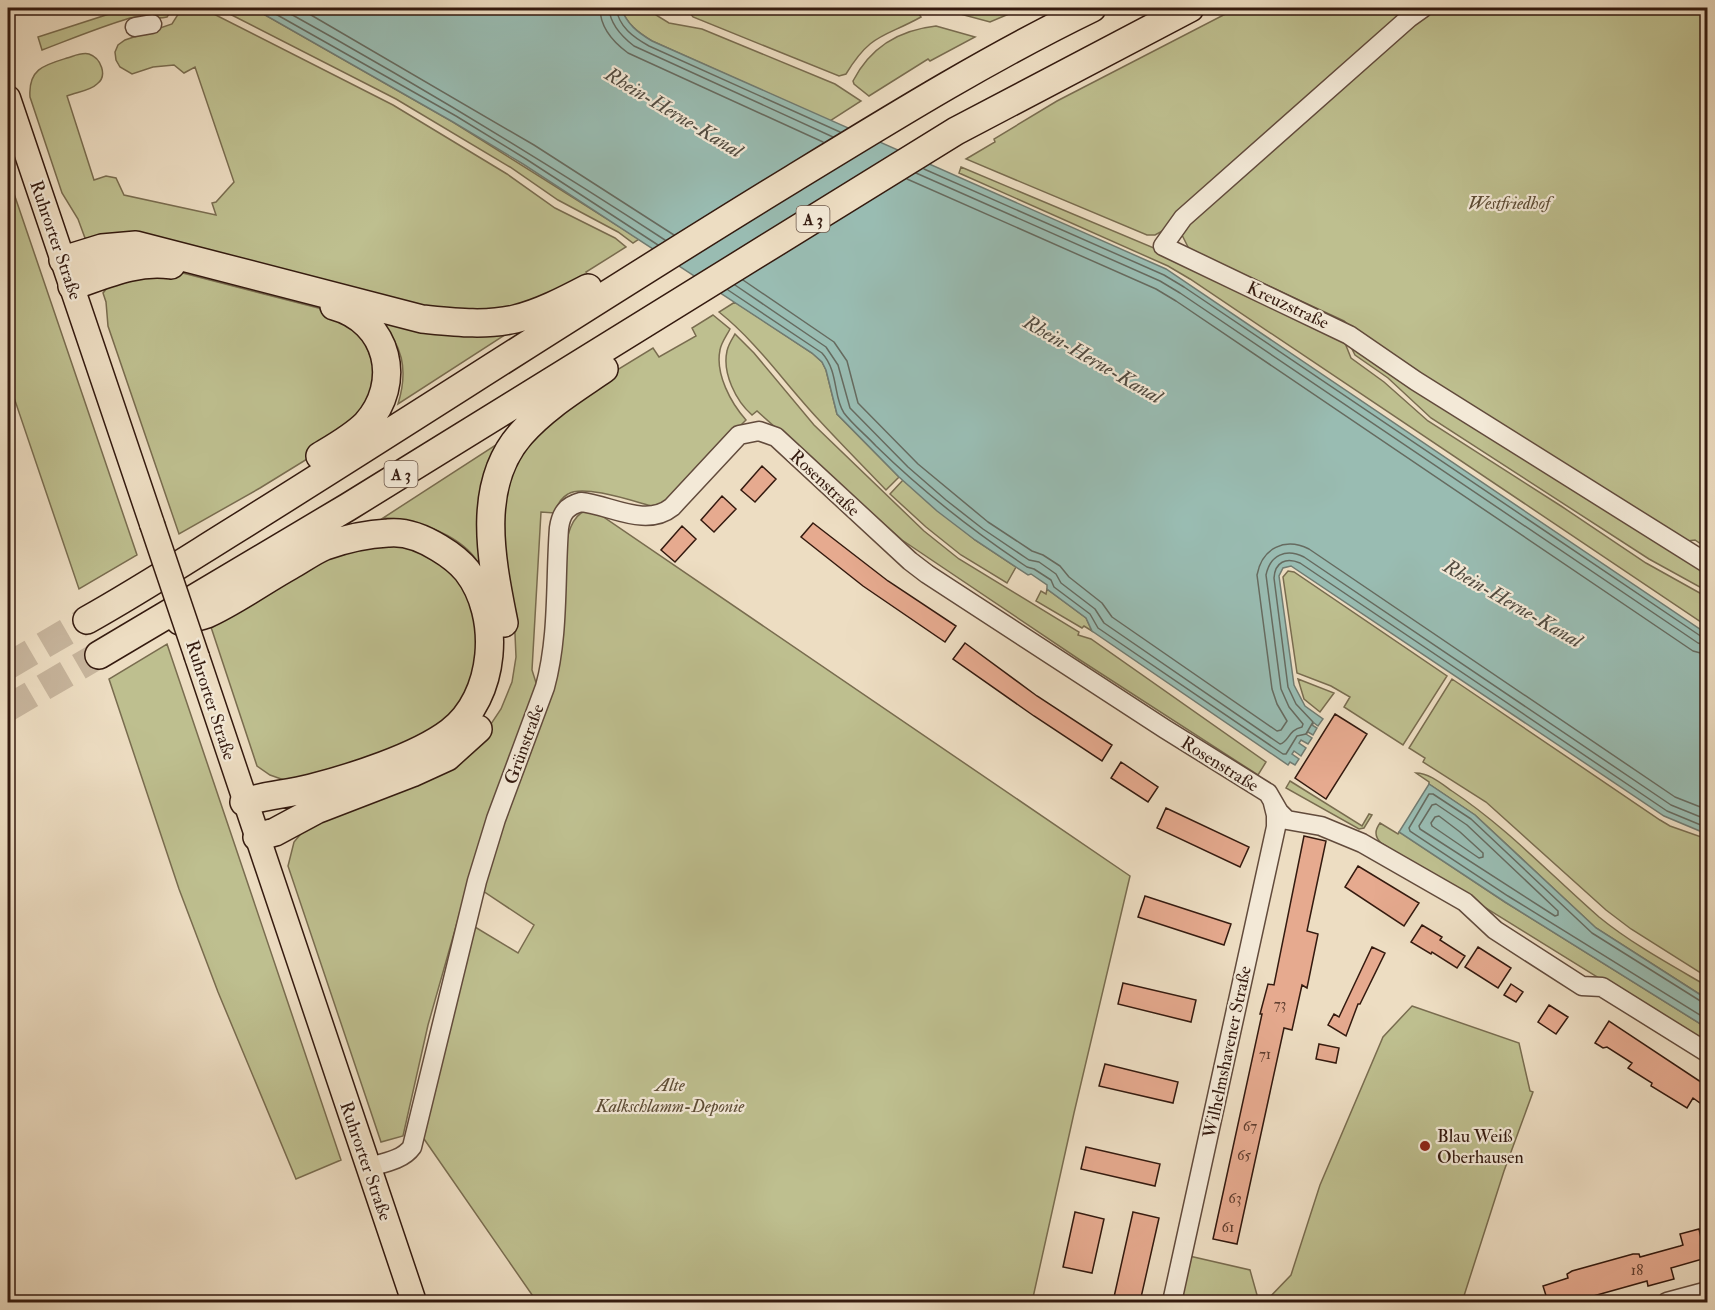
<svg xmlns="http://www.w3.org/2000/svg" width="1715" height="1310" font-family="'IM FELL Double Pica',serif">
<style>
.green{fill:#bebf8f;stroke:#796c4f;stroke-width:1.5}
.water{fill:#99bcb2;stroke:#717b71;stroke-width:1.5}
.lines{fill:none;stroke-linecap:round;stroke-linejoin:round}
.shore{stroke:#666b60;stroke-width:1.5}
.building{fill:#e6aa8f;stroke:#341a0f;stroke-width:1.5}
.highway-tunnel{stroke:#c8b69e;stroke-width:27;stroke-dasharray:27 14;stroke-linecap:butt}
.minor-casing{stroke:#624b3c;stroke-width:21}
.major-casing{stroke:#341a0f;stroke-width:27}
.highway-casing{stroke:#341a0f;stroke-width:30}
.minor{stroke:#f3e9d7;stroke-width:18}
.major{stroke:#edddc2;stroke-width:24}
.highway{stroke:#edddc2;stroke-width:27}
.major-bridge-casing{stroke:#341a0f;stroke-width:27;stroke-linecap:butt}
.major-bridge{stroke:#edddc2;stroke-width:24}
.poi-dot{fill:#8f2418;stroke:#f3e9d7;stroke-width:2}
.labels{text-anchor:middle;stroke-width:4.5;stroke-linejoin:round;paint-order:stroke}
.number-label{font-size:15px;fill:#603e2f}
.shield{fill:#f3e9d7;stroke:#6d584b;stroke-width:1.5}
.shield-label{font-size:16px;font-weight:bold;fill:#341a0f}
.park-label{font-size:18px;font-style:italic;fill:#5d4c35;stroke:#f3e9d7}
.street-label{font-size:18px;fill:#341a0f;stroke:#f3e9d7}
.poi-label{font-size:18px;fill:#341a0f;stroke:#f3e9d7;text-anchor:start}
.water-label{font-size:20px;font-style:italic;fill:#524b40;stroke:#f3e9d7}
</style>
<rect width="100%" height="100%" fill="#edddc2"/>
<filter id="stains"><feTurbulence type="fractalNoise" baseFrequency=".00333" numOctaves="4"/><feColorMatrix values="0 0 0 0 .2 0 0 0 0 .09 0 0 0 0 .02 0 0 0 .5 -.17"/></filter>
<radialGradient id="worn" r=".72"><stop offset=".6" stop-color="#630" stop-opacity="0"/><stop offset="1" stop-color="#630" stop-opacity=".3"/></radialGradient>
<path class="green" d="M115,8H173L167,17C155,20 143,15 130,18C100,27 71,39 42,50L38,37L109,14Z
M182,8H202L393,105L507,174L555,208L615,238L626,247L586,272L590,278L515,311L467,314L85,238L78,219L62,193L30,97C28,69 44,65 67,58C74,56 82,52 89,54C101,58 108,76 97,84C90,91 76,92 67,96L94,180L106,176L116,178L124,195L216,215L212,203L216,202L234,182L195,67L184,73L174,65L153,67L132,74L120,67L116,60L115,52L118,45L125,40L172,24Z
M218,8H253L453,122L639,239L633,243L618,232L558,200L510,167L396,99Z
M621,8H653L656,15L669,23L702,29L835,84L861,101L830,121L652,41C637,32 627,24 621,8Z
M686,8H884L919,14L921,17C883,38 871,33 846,74L839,76L693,17Z
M938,8H1023L990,22Z
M1237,8H1411L1168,228L1155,235H1147L966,159L995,142L994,139L1057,101Z
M1439,8H1707V548L1695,540L1679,542L1376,349L1344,321L1189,249L1182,235L1190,221L1425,16Z
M936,26L975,37L930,61L928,59L869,96L854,84L853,81C870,48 899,30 936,26Z
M961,167L1180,259L1343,338L1351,358L1384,382L1428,421L1561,506L1646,563L1707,597V626L1190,279L1168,266L959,173Z
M8,176L137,555L79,589L8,380Z
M179,272L334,312L358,326L380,380L343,437L260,488L179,534L108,326L106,302L103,293L110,284Z
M735,302L812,353L822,362L826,370L837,414L899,477L886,490C864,467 841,444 819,420C785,384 758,343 719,312Z
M713,315L730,329C727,335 721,343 720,350C715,374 731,403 746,420L662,504L651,506C633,501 583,484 568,494C561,498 557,505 555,513L541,512L532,670L538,689L468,884L428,1025L403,1136L381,1142L288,866L294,842L304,830L481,739L501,709L512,682L516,657L515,634L503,563L505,494L514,470L526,444L594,384L653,348L659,357L696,336L692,328Z
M379,318L508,333L398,404C409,368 402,346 379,318Z
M735,334L754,353L814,425L924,531L959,559L1079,632L1078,635L1091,639L1266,762L1258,775L1080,660L902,540L757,411L752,415C736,401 722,373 727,351C728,345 732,339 735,334Z
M1352,349L1363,354L1707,570V591L1649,559L1431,418L1388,378L1355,355Z
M508,437L485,574C481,569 479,563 475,558C457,534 413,518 383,518Z
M903,480L975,540L1016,567L1007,583L961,555L926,527L890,494Z
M585,511L599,514L1130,876L1074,1113L1032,1302H537L422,1136L470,924L518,953L534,925L480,889L529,751L564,553C567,539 570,517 585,511Z
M396,544L424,550L451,569L468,591L481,643L469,695L445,724L418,742L343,770L284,780L270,775L257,766L209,621L290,573L362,546Z
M1288,571L1294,572L1447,676L1403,745L1344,707L1350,697L1331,686L1297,673L1283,577Z
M1047,589L1086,618L1092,631L1084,626L1082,628L1036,601L1041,591L1046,594Z
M167,644L341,1160L296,1179L218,992L179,889L109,679Z
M1298,679L1334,693L1320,712L1304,699Z
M1452,679L1660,820L1670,826L1707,839V977L1631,929L1606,910L1486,802L1423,762L1425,758L1409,748Z
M1416,773C1429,773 1442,784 1452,791C1506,827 1550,874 1599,917C1632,944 1671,965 1707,986V999L1596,928L1475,815L1429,784V782Z
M1290,781L1362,826L1369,814L1372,815L1364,828L1359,829L1286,788Z
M1380,823L1398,834L1399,832L1401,833L1505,902L1707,1028V1037H1694L1381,843C1374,836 1375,830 1380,823Z
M1412,1006L1519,1043L1530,1091L1533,1092L1504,1171L1462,1302H1265L1291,1275L1320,1185L1383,1037Z
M1185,1255L1250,1270L1259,1302H1176Z"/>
<path class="water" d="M253,8H621C627,24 637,32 652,41L1166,269L1707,634V834L1664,816L1291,566L1283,568L1279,576L1294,685L1305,706L1323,719L1318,726L1314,723L1312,725L1317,728L1313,735L1308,732L1306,734L1312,738L1308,744L1301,740L1299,743L1306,748L1301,756L1294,751L1292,754L1299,759L1295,765L1290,762L1288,765L1092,631L1086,618L1047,589V585L1031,574L1028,575L975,540L937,511L899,477L837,414L826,370L822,362L812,353L523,164L453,122Z
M1429,784L1475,815L1596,928L1707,999V1028L1505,902L1399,832Z"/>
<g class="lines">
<path class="shore" d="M265,8L456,116L526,159L658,245
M280,8C412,81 539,158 665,240
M299,8L534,145L674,235
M600,8C600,27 613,42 628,53L823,142
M609,8C610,24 621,36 634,46L833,137
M616,8C619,27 633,37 649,46L840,132
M924,169L1164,275L1184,287L1702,637L1708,638
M916,173L1160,281L1180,293L1698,643L1708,646
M907,179L1156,289L1176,301L1693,651L1708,655
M743,280L834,342L847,361L858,403L918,464L988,522L1032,551L1043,555L1060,566L1069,577L1102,603L1112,617L1277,731L1281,730L1287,721L1277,704L1272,689L1257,575C1262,548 1285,537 1309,549L1675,797L1708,810
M735,285L826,347L838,365L850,408L908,467L946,500L983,529L1029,560L1039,562L1056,574L1061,583L1095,609L1104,623L1280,744C1289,742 1288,730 1302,727L1303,724L1289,707L1281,689L1266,575C1270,555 1286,548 1304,557L1671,805L1708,820
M728,290L822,353C839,372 833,397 844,413C853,425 866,435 876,446C923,492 973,531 1027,567L1034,569L1051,580L1054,587L1090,614L1098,628L1283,754H1286L1297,736L1306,734L1313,722L1296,704L1288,687L1274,578C1275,562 1286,557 1300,563L1667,811L1708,828
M1436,804L1467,825L1558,911V915L1555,916L1420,829L1419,826L1432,805Z
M1439,816L1460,832L1483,853V857L1479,858L1432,826L1431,823L1435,817Z
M1708,1003L1702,1002L1592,933L1471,819L1433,794H1429L1409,828L1410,831L1508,896L1708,1020"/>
</g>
<path class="building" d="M762,466L776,479L755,502L741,490Z
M722,496L736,509L714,532L701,520Z
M813,523L888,581L956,626L945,642L863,586L801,537Z
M682,526L696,539L675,562L661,550Z
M965,643L1037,696L1112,745L1102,761L1034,716L953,659Z
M1335,714L1367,734L1326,799L1295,778Z
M1121,762L1158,787L1148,802L1111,778Z
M1166,808L1249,847L1240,867L1157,828Z
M1304,836L1326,841L1307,931L1318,934L1307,988L1302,985L1292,1030L1284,1028L1237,1244L1213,1239L1262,1014H1260L1268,984L1274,985Z
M1358,866L1419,903L1404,926L1345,887Z
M1145,896L1231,924L1224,945L1138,917Z
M1422,925L1442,937L1440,940L1465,956L1457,968L1432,952L1431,954L1411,942Z
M1372,947L1385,953L1360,1004H1358L1346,1036L1328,1025L1334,1014L1339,1017Z
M1478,947L1511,968L1498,988L1465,967Z
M1123,983L1196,1000L1191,1022L1118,1004Z
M1511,984L1523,992L1516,1002L1504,995Z
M1549,1005L1568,1017L1556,1034L1538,1022Z
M1609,1021L1707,1086V1108L1693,1098L1687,1108L1651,1086L1652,1083L1628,1068L1632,1063L1607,1047L1603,1048L1595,1043Z
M1319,1044L1339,1048L1336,1063L1316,1059Z
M1105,1064L1178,1082L1173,1103L1099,1086Z
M1086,1147L1160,1164L1155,1186L1081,1169Z
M1075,1212L1104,1219L1092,1273L1063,1267Z
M1133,1212L1159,1218L1140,1302L1114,1297Z
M1699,1229L1706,1258L1671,1268L1674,1279L1648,1286L1647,1281L1572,1302H1548L1543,1286L1568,1278L1567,1274L1572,1271L1633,1254H1639L1640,1257L1680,1246L1683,1245L1680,1234Z"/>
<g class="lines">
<path class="highway-tunnel" d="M8,666L87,620
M8,708L99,655"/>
<g class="minor-casing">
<path id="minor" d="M1423,8L1409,18L1183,218L1163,246L1349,335L1416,381L1708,564
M135,27L152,24
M369,1167C383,1163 403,1160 412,1147L477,881L496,819L545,687C559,636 555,581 559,528C561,514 566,506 581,502C610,505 646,528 672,507L739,435L759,431L776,437L910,561L927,574L1165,729L1268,793L1279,812L1287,820L1321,826L1362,843L1465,902L1495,930L1582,986L1602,987L1708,1053
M1172,1302L1276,827V815L1273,803
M1667,1302L1708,1291"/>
</g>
<g class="major-casing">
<path id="major" d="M8,98L152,524
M197,657L414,1302"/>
</g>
<g class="highway-casing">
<path id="highway" d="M63,260L102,248L136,245L422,319C453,322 485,326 515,319C540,313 565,300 588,288
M72,286C105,275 136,260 171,265
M320,456C335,447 353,437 366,424C403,383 389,321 334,306
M87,620C139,591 188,559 238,528C424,412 607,292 794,178C892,118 989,58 1092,8
M180,621C189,619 198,617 207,614C234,602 263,581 290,566C301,560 313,551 325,546C345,539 367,534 388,533C406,531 423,538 439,548C449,554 459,561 467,571C502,616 496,697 450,732C417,757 351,778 311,788C289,794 266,795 244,802
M504,623C492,562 475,486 521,434C545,407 575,389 604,369
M99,655L348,507L956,131L1190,8
M257,837L275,832L316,810L412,773L447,757L478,729"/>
</g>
<use href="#minor" class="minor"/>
<use href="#major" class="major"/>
<use href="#highway" class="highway"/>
<g class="major-bridge-casing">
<path id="major-bridge" d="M152,524L197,657"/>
</g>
<use href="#major-bridge" class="major-bridge"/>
</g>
<circle class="poi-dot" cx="1425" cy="1146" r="6"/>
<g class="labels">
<g class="number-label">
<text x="1280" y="1009">73</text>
<text x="1265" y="1059">71</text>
<text x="1250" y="1131">67</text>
<text x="1244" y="1160">65</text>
<text x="1235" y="1203">63</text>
<text x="1228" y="1232">61</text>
<text x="1637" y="1275">18</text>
</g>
<g class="shield">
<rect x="796.5" y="206" width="33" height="26" rx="4.5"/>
<rect x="384.5" y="461" width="33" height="26" rx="4.5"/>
</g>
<g class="shield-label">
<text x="813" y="225">A 3</text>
<text x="401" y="480">A 3</text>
</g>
<g class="park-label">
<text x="1509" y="209">Westfriedhof</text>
<text x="670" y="1091">Alte<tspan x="670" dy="21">Kalkschlamm-Deponie</tspan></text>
</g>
<g class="street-label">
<text transform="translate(56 240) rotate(71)" y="6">Ruhrorter Straße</text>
<text transform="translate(1288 305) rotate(25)" y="6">Kreuzstraße</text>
<text transform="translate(825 483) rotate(43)" y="6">Rosenstraße</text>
<text transform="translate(211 700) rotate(72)" y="6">Ruhrorter Straße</text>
<text transform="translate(524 744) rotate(-70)" y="6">Grünstraße</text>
<text transform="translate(1220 764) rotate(32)" y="6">Rosenstraße</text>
<text transform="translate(1227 1052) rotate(-78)" y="6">Wilhelmshavener Straße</text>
<text transform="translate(366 1161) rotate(71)" y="6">Ruhrorter Straße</text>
</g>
<g class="poi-label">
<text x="1437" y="1142">Blau Weiß<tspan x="1437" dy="21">Oberhausen</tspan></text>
</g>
<g class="water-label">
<text transform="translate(674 112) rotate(31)" y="7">Rhein-Herne-Kanal</text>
<text transform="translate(1093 359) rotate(30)" y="7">Rhein-Herne-Kanal</text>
<text transform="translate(1513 603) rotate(30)" y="7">Rhein-Herne-Kanal</text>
</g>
</g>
<rect width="1715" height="1310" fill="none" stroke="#edddc2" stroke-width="30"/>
<rect x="9" y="9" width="1697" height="1292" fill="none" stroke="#341a0f" stroke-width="3"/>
<rect x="15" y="15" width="1685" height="1280" fill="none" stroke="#341a0f" stroke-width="1.5"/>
<rect width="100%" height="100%" filter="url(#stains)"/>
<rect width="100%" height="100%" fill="url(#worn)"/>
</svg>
